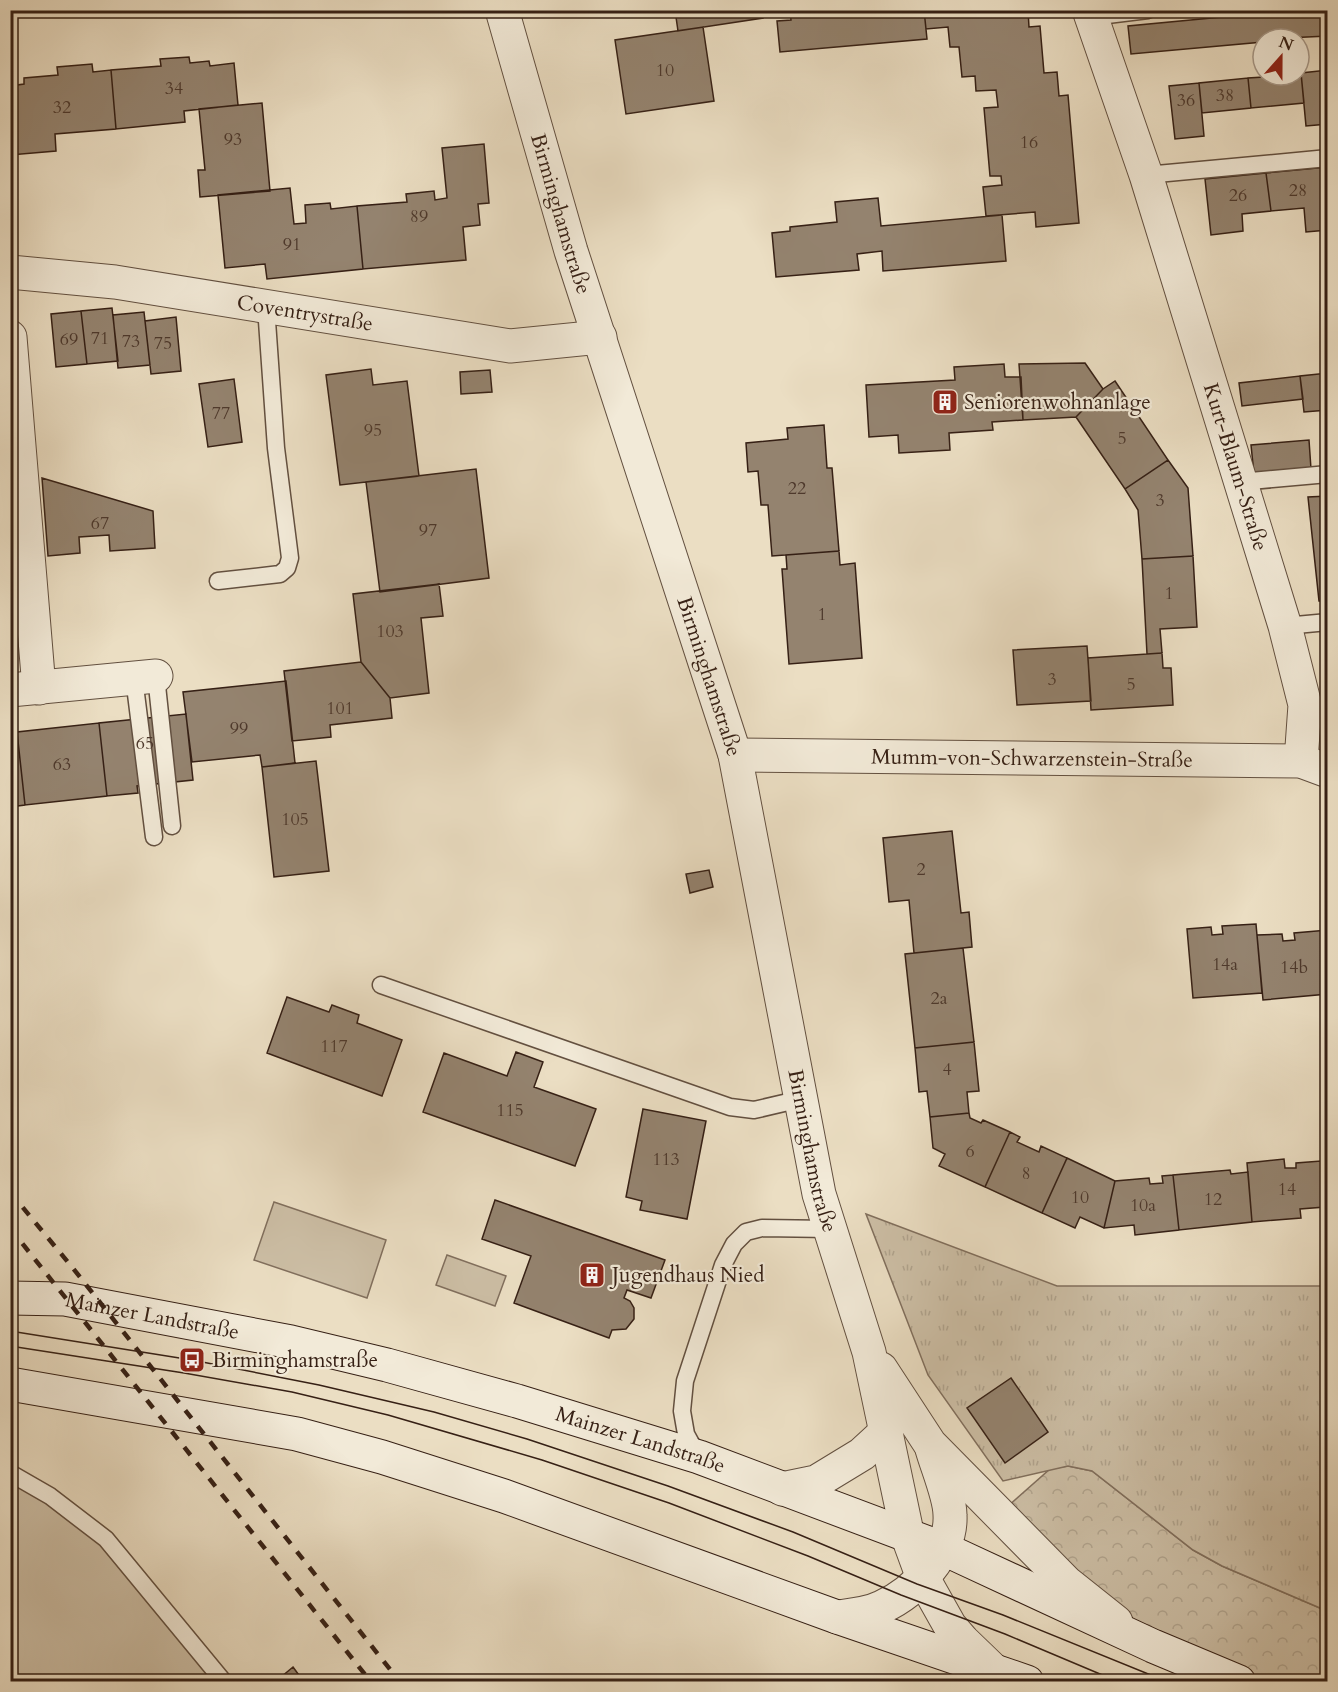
<svg xmlns="http://www.w3.org/2000/svg" width="1338" height="1692" font-family="Cardo,serif">
<style>
.grass{fill:#ccbea5;stroke:#816f5d;stroke-width:1.5}
.forest{fill:url(#forest-crowns);stroke:#816f5d;stroke-width:1.5}
.park{fill:url(#park-tufts);stroke:#816f5d;stroke-width:1.5}
.building{fill:#94836f;stroke:#362015;stroke-width:1.5}
.lines{fill:none;stroke-linecap:round;stroke-linejoin:round}
.lane-casing{stroke:#635040;stroke-width:19}
.street-casing{stroke:#635040;stroke-width:35}
.secondary-casing{stroke:#362015;stroke-width:35}
.lane{stroke:#f2ead8;stroke-width:16}
.street{stroke:#f2ead8;stroke-width:33}
.secondary{stroke:#f2ead8;stroke-width:33}
.tram{stroke:#362015;stroke-width:1.5}
.rail{stroke:#362015;stroke-width:4.5;stroke-dasharray:10 10;stroke-linecap:butt}
.labels{text-anchor:middle;stroke-width:4.5;stroke-linejoin:round;paint-order:stroke}
.number-label{font-size:18px;fill:#4e392c}
.street-label{font-size:21px;fill:#362015;stroke:#f2ead8}
.poi-label{font-size:21px;fill:#362015;stroke:#f2ead8;text-anchor:start}
</style>
<defs>
<pattern id="forest-crowns" width="20" height="18" patternUnits="userSpaceOnUse" patternTransform="scale(1.5)"><rect width="20" height="18" fill="#ccbea5"/><path d="M2 6a3 3 0 1 1 6 0M12 15a3 3 0 1 1 6 0" fill="none" stroke="#b0a38d"/></pattern>
<pattern id="park-tufts" width="24" height="20" patternUnits="userSpaceOnUse" patternTransform="scale(1.5)"><rect width="24" height="20" fill="#ccbea5"/><path d="M3 7l-1-3M5 7V3M7 7l1-3M15 17l-1-3M17 17v-4M19 17l1-3" fill="none" stroke="#b0a38d"/></pattern>
</defs>
<rect width="100%" height="100%" fill="#ebdec3"/>
<filter id="stains"><feTurbulence type="fractalNoise" baseFrequency=".00333" numOctaves="4"/><feColorMatrix values="0 0 0 0 .2 0 0 0 0 .09 0 0 0 0 .02 0 0 0 .5 -.17"/></filter>
<radialGradient id="worn" r=".72"><stop offset=".6" stop-color="#630" stop-opacity="0"/><stop offset="1" stop-color="#630" stop-opacity=".3"/></radialGradient>
<path class="grass" d="M274,1202L386,1240L367,1298L254,1260Z
M447,1255L506,1276L495,1306L436,1285Z
M10,1474L106,1539L224,1681H11Z"/>
<path class="forest" d="M1068,1466L1092,1471L1193,1550L1222,1566L1327,1611V1681H1239L1153,1646L998,1515L1050,1469Z"/>
<path class="park" d="M866,1214L1057,1286H1327V1611L1222,1566L1193,1550L1092,1471L1068,1466L1003,1481L928,1375Z"/>
<path class="building" d="M675,10H762L763,18L678,31Z
M790,10H924L927,39L780,52L777,21L791,20Z
M924,10H988L989,14L1028,10L1029,27L1040,26L1044,73L1057,72L1059,96L1068,95L1079,223L1036,227L1035,212L986,216L983,187L1002,185L1001,176H990L984,108L998,107L996,90L976,91L975,76L962,77L959,47H950L948,27L926,29Z
M1297,10H1328V36L1263,39V42L1131,54L1128,26Z
M703,27L714,101L626,114L615,40Z
M189,57L190,63L209,61L210,66L234,63L238,105L184,111L185,122L116,129L111,70L161,66L160,59Z
M92,64L93,72L111,70L116,129L55,134L56,151L10,155V86L24,84V78L58,75L57,67Z
M1328,70V124L1306,126L1301,73Z
M1299,73H1301L1304,103L1251,108L1248,78L1299,75Z
M1248,78L1251,108L1202,113L1199,83Z
M1199,83L1204,136L1175,139L1169,86Z
M262,103L270,191L200,197L198,170H205L199,109Z
M484,144L489,203L478,204L480,225L463,227L466,260L363,269L357,206L407,202L406,194L434,191L435,200L447,198L442,148Z
M1328,167V230L1306,232L1304,208L1271,211L1266,173Z
M1266,173L1271,211L1242,214L1243,231L1211,235L1205,179Z
M290,188L294,224L306,223L305,205L330,203L331,209L357,206L363,269L267,279L265,264L225,268L218,195Z
M878,198L881,226L1002,215L1006,261L883,271L882,251L857,254L859,270L776,277L772,233L790,231V227L837,222L835,202Z
M112,308L118,361L87,364L81,311Z
M81,311L87,364L56,367L51,314Z
M144,312L150,365L118,368L113,315Z
M176,317L181,371L151,374L145,321Z
M1085,363L1103,389L1076,417L1023,420L1019,364Z
M1004,364L1005,377H1021L1023,420L992,422L993,430L949,433L950,450L899,453L898,435L869,437L866,385L955,380L954,367Z
M371,369L373,385L407,381L419,476L340,485L326,375Z
M490,370L492,392L461,394L460,372Z
M1328,373V410L1304,412L1300,376Z
M1300,376L1303,399L1242,406L1239,383Z
M234,379L242,442L208,447L199,384Z
M1115,381L1168,460L1125,489L1076,417L1103,389Z
M824,425L827,468H832L839,551L772,556L768,505H761L758,471L748,472L746,443L788,439L787,428Z
M1309,440L1311,469L1254,474L1251,445Z
M1168,460L1188,488L1193,556L1142,559L1138,510L1125,489Z
M476,469L489,578L380,592L366,482Z
M42,478L153,511L155,548L110,551L109,535L79,537L80,553L48,556Z
M1328,496V601H1319L1308,497Z
M839,551L840,565L855,563L862,658L789,664L782,569H787L786,555Z
M1193,556L1197,627L1160,629L1162,653L1147,654L1142,559Z
M439,584L443,616L421,618L429,693L390,698L361,662L353,594Z
M1087,646L1091,701L1017,705L1013,650Z
M1162,653L1163,668H1171L1173,705L1091,710L1088,658Z
M361,662L390,698L392,718L330,725L331,737L292,741L284,671Z
M286,681L295,763L262,767L260,755L192,762L183,692Z
M186,714L193,780L137,786L138,793L107,796L99,723Z
M99,723L107,796L25,805L17,732Z
M17,732L25,805L10,807V733Z
M316,761L329,871L274,877L262,767Z
M952,831L961,913L969,912L972,947L914,953L909,900L889,902L883,838Z
M709,870L713,887L690,893L686,874Z
M1256,924L1262,993L1193,998L1187,929L1211,927L1212,935L1223,934L1222,926Z
M1328,930V994L1263,1000L1257,935L1282,934L1283,941L1295,940L1294,933Z
M963,948L974,1042L915,1048L905,954Z
M287,997L329,1012L332,1005L359,1015L357,1023L402,1040L382,1096L267,1053Z
M974,1042L979,1091L967,1092L969,1113L930,1117L927,1091L919,1092L915,1048Z
M516,1052L543,1062L534,1087L596,1109L575,1166L423,1112L444,1053L507,1076Z
M643,1109L706,1121L687,1219L640,1210L642,1201L626,1197Z
M969,1113L970,1118L981,1123L983,1120L1010,1132L985,1187L939,1166L945,1154L933,1148L930,1117Z
M1010,1132L1020,1137L1017,1142L1039,1152L1041,1146L1067,1158L1042,1213L985,1187Z
M1067,1158L1115,1181L1104,1228L1080,1217L1075,1228L1042,1213Z
M1284,1159L1285,1168H1296V1163L1321,1161L1325,1207L1300,1209L1301,1218L1252,1222L1247,1163Z
M1230,1170L1231,1174L1248,1172L1252,1222L1179,1230L1173,1175Z
M1173,1175L1179,1230L1135,1235L1134,1225L1104,1228L1115,1181L1149,1178L1150,1184L1163,1183L1162,1176Z
M495,1200L665,1260L651,1298L627,1290L624,1298L630,1301L634,1308V1319L626,1329L612,1330L609,1338L514,1303L531,1256L482,1239Z
M1011,1378L1048,1432L1005,1463L967,1408Z
M293,1667L304,1682H275Z"/>
<g class="lines">
<g class="lane-casing">
<path id="lane" d="M1091,17L1148,10
M1146,175L1328,158
M1240,482L1328,474
M218,581L280,574L287,568L290,558L276,448L266,307
M1285,626L1328,622
M156,676L172,826
M134,678L154,837
M381,985L730,1107L754,1110L801,1099
M698,1456L686,1434L682,1411L685,1381L723,1265L734,1244L746,1232L762,1228L830,1229
M10,1473L50,1496L106,1539L224,1682"/>
</g>
<g class="street-casing">
<g id="street">
<path id="s1" d="M502,10L571,251L735,755L819,1194L869,1352L908,1537L923,1578L950,1626L963,1641L991,1668"/>
<path id="s2" d="M1089,10L1146,175L1285,626L1305,705L1301,761"/>
<path id="s3" d="M10,272L115,282L510,346L600,337"/>
<path d="M10,337L39,688"/>
<path d="M10,690L156,676"/>
<path id="s4" d="M735,755L1301,761L1328,771"/>
<path d="M881,1369L930,1444L1067,1583L1116,1622"/>
<path d="M782,1489L816,1482L862,1454L887,1431"/>
<path d="M837,1617C853,1615 868,1614 882,1607C915,1592 952,1554 950,1515C950,1497 937,1467 932,1449"/>
</g>
</g>
<g class="secondary-casing">
<g id="secondary">
<path id="s5" d="M10,1298L65,1299L291,1342L387,1365L517,1401L699,1457L944,1549L1153,1646L1239,1682"/>
<path d="M10,1384L297,1434L382,1457L504,1496L837,1617L1027,1682"/>
</g>
</g>
<use href="#lane" class="lane"/>
<use href="#street" class="street"/>
<use href="#secondary" class="secondary"/>
<path class="tram" d="M10,1331L192,1360L319,1385L434,1412L527,1439L668,1486L793,1532L917,1584L1003,1615L1168,1682
M10,1346L184,1373L292,1392L388,1415L542,1460L669,1503L808,1556L901,1595L1005,1634L1119,1682"/>
<path class="rail" d="M10,1192L72,1267L400,1682
M10,1228L371,1682"/>
</g>
<defs>
<g id="building-square" transform="scale(1.35)"><rect x="-9" y="-9" width="18" height="18" rx="4" fill="#8f2418" stroke="#f2ead8"/><path d="M-4-6H4V6H1V3H-1V6H-4ZM-2.5-4.3h1.7v1.8h-1.7ZM.8-4.3h1.7v1.8H.8ZM-2.5-1h1.7V.8h-1.7ZM.8-1h1.7V.8H.8Z" fill="#fff"/></g>
<g id="bus-square" transform="scale(1.35)"><rect x="-9" y="-9" width="18" height="18" rx="4" fill="#8f2418" stroke="#f2ead8"/><path d="M-5-6H5V4H4V6H2V4H-2V6H-4V4H-5ZM-3.5-4V0h7V-4ZM-3.5 1.2v1.5H-2V1.2ZM2 1.2v1.5H3.5V1.2Z" fill="#fff"/></g>
</defs>
<g fill-rule="evenodd">
<use href="#building-square" x="945" y="402"/>
<use href="#building-square" x="592" y="1275"/>
<use href="#bus-square" x="192" y="1360"/>
</g>
<g class="labels">
<g class="number-label">
<text x="665" y="76">10</text>
<text x="174" y="94">34</text>
<text x="1225" y="101">38</text>
<text x="1186" y="106">36</text>
<text x="62" y="113">32</text>
<text x="233" y="145">93</text>
<text x="1029" y="148">16</text>
<text x="1298" y="196">28</text>
<text x="1238" y="201">26</text>
<text x="419" y="222">89</text>
<text x="292" y="250">91</text>
<text x="100" y="344">71</text>
<text x="69" y="345">69</text>
<text x="131" y="347">73</text>
<text x="163" y="349">75</text>
<text x="221" y="419">77</text>
<text x="373" y="436">95</text>
<text x="1122" y="444">5</text>
<text x="797" y="494">22</text>
<text x="1160" y="506">3</text>
<text x="100" y="529">67</text>
<text x="428" y="536">97</text>
<text x="1169" y="599">1</text>
<text x="822" y="620">1</text>
<text x="390" y="637">103</text>
<text x="1052" y="685">3</text>
<text x="1131" y="690">5</text>
<text x="340" y="714">101</text>
<text x="239" y="734">99</text>
<text x="145" y="749">65</text>
<text x="62" y="770">63</text>
<text x="295" y="825">105</text>
<text x="921" y="875">2</text>
<text x="1225" y="970">14a</text>
<text x="1294" y="973">14b</text>
<text x="939" y="1004">2a</text>
<text x="334" y="1052">117</text>
<text x="947" y="1075">4</text>
<text x="510" y="1116">115</text>
<text x="970" y="1157">6</text>
<text x="666" y="1165">113</text>
<text x="1026" y="1179">8</text>
<text x="1287" y="1195">14</text>
<text x="1080" y="1203">10</text>
<text x="1213" y="1205">12</text>
<text x="1143" y="1211">10a</text>
</g>
<g class="street-label">
<text dy="7" stroke="none"><textPath href="#s1" startOffset="212">Birminghamstraße</textPath></text>
<text dy="7" stroke="none"><textPath href="#s3" startOffset="298">Coventrystraße</textPath></text>
<text dy="7" stroke="none"><textPath href="#s2" startOffset="480">Kurt-Blaum-Straße</textPath></text>
<text dy="7" stroke="none"><textPath href="#s1" startOffset="698">Birminghamstraße</textPath></text>
<text dy="7" stroke="none"><textPath href="#s4" startOffset="297">Mumm-von-Schwarzenstein-Straße</textPath></text>
<text dy="7" stroke="none"><textPath href="#s1" startOffset="1184">Birminghamstraße</textPath></text>
<text dy="7" stroke="none"><textPath href="#s5" startOffset="144">Mainzer Landstraße</textPath></text>
<text dy="7" stroke="none"><textPath href="#s5" startOffset="648">Mainzer Landstraße</textPath></text>
</g>
<g class="poi-label">
<text x="964" y="409">Seniorenwohnanlage</text>
<text x="612" y="1282">Jugendhaus Nied</text>
<text x="212" y="1367">Birminghamstraße</text>
</g>
</g>
<rect width="1338" height="1692" fill="none" stroke="#ebdec3" stroke-width="36"/>
<rect x="12" y="12" width="1314" height="1668" fill="none" stroke="#362015" stroke-width="3"/>
<rect x="18" y="18" width="1302" height="1656" fill="none" stroke="#362015" stroke-width="1.5"/>
<g transform="translate(1281 57) rotate(21)"><circle r="28" fill="#f2ead8" stroke="#a7998a" stroke-width="1.5"/>
<path d="M0-4.5L10 22L0 15L-10 22Z" fill="#8f2418"/>
<text y="-9" font-size="16" font-weight="bold" text-anchor="middle" fill="#362015">N</text>
</g>
<rect width="100%" height="100%" filter="url(#stains)"/>
<rect width="100%" height="100%" fill="url(#worn)"/>
</svg>
